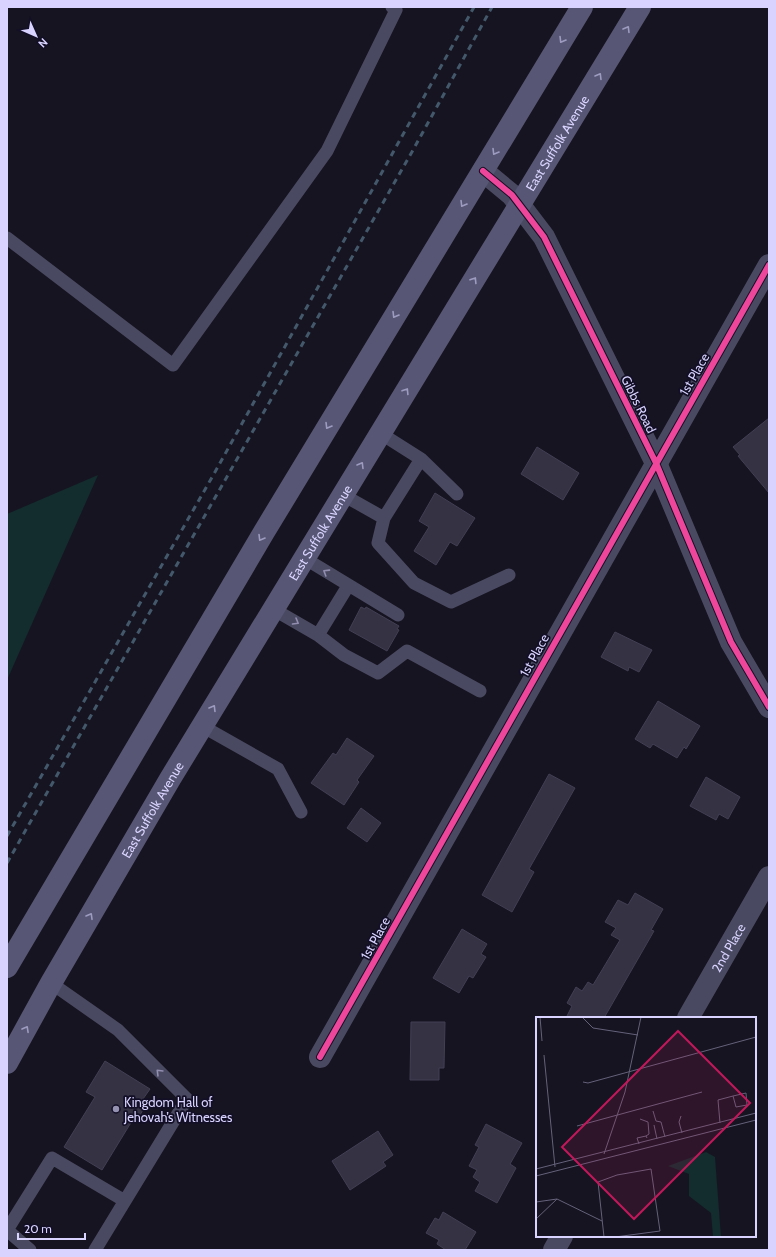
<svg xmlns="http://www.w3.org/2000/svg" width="776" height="1257" font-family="Cabin,sans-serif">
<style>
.green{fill:#132c2d}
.building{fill:#343243;stroke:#433f54}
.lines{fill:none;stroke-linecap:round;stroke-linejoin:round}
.service{stroke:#4a4962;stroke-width:13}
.minor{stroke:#4a4962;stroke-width:22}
.secondary{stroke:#575674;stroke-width:22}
.rail{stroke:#43596b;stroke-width:3;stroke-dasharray:6 5;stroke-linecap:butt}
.cycleway-casing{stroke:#130f26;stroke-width:8}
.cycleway{stroke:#ed469a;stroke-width:6}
.oneway{stroke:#9e9bc0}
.oneway2{stroke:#928eb0}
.poi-dot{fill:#9591b1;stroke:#130f26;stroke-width:1.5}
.labels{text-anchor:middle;stroke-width:3.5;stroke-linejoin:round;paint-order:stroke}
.street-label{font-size:13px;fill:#d9d4ff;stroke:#130f26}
.poi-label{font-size:13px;fill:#d9d4ff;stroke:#130f26;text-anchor:start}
.inset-road{fill:none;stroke:#64617a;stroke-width:1}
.view{fill:#c2185b;fill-opacity:0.15;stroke:#c2185b;stroke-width:2}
.inset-edge{fill:none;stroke:#d9d4ff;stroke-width:2}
</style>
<rect width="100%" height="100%" fill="#161421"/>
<path class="green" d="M98,475L7,680V514Z"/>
<path class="building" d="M769,418V493L738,456L740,455L733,447Z
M537,447L579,473L563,500L521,474Z
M435,493L475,518L457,546L450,542L436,565L414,551L429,527L419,521Z
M361,607L365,609L366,607L399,626L397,629L399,630L387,651L349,630Z
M615,632L652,650L639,672L629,667L628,671L601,657Z
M658,701L700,726L686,749L684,747L677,758L653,744L650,748L635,739Z
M347,738L374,756L357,780L359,782L344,805L311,783L333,753L336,755Z
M549,774L575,788L529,869L534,872L512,912L482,895Z
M706,777L740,797L728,819L719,814L716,820L690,806Z
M361,808L381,823L367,842L347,828Z
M635,893L663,909L651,930L654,931L604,1018H566L572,1006L567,1003L576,987L582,991L588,982L593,985L620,940L611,935L616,928L605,922L618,900L628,905Z
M462,929L487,944L481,954L486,957L473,978L469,976L459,993L433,978Z
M411,1022H445L444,1068H439V1080H410Z
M105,1061L150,1089L143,1099L148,1102L138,1118L135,1116L102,1170L64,1147L95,1097L86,1092Z
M486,1124L522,1143L510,1164L516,1168L497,1203L475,1191L480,1182L473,1177L477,1170L469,1166L479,1147L475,1145Z
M378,1131L393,1155L383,1162L386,1166L350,1190L332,1161Z
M443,1212L476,1232L465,1250H446L437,1244L439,1240L426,1233L435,1218L439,1220Z"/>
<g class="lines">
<path class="service" d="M7,238L173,365L327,151L396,10L392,7
M421,459L457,494
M343,495L384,518L421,459L380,433
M384,518L378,543L414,583L451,602L509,575
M304,558L398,615
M273,609L318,635L344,655L378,673L407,651L480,691
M318,635L348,586
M202,726L278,769L301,812
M51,983L118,1030L187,1099L95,1250
M30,1250L7,1230L52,1158L125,1201"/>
<g class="minor">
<path d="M483,171L512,195L544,237L656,463L731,642L769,707"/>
<path id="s1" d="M688,1018L769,877"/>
<path d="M320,1057L769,265"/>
<path d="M554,1250L562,1236"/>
</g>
<g class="secondary">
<path d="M7,967L264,532L582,7"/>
<path id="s2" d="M7,1063L51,983L170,779L640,7"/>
</g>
<path class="rail" d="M7,836L215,472L474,7
M7,863L413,150L492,7"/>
<g class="cycleway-casing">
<path id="cycleway" d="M483,171L512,195L544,237L656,463L731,642L769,707
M320,1057L769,265"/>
</g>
<use href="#cycleway" class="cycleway"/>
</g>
<defs><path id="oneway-chevron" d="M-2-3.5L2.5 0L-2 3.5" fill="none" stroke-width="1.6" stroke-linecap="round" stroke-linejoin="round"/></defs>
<g class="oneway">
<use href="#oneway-chevron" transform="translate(627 29) rotate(-59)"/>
<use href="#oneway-chevron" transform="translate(562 40) rotate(121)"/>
<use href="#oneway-chevron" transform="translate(599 76) rotate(-59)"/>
<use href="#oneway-chevron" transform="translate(495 152) rotate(121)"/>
<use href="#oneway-chevron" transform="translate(463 204) rotate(121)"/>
<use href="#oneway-chevron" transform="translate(474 280) rotate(-58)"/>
<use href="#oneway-chevron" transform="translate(395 315) rotate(121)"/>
<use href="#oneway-chevron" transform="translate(406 391) rotate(-58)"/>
<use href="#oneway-chevron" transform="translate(328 426) rotate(121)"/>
<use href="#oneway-chevron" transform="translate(361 465) rotate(-59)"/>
<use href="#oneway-chevron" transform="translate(261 538) rotate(121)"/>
<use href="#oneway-chevron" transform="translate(213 708) rotate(-59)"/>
<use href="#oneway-chevron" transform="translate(90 916) rotate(-60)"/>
<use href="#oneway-chevron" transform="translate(26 1029) rotate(-61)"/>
</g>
<g class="oneway2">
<use href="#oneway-chevron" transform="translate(326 572) rotate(-148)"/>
<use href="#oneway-chevron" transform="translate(296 622) rotate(30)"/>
<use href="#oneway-chevron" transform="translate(159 1072) rotate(-135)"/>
</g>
<circle class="poi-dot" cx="116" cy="1109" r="4"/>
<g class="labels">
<g class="street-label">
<text dy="5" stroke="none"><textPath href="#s2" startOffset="1072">East Suffolk Avenue</textPath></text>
<text transform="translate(694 374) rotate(-60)" y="5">1st Place</text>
<text transform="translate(639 404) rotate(64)" y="5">Gibbs Road</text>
<text dy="5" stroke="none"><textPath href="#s2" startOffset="616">East Suffolk Avenue</textPath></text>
<text transform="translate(534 655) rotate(-61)" y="5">1st Place</text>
<text dy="5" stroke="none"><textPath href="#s2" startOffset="292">East Suffolk Avenue</textPath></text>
<text transform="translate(375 938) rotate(-61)" y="5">1st Place</text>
<text dy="5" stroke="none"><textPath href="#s1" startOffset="81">2nd Place</textPath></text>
</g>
<g class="poi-label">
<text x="124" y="1107">Kingdom Hall of<tspan x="124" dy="15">Jehovah’s Witnesses</tspan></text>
</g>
</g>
<g transform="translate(536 1017)">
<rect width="220" height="220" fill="#161421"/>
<path d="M170,135L179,140L185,220H177L175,196L153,179V157L132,149Z" fill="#132c2d"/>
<path class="inset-road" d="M4,0L6,24M46,0L57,11L102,18M8,38L19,150M47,65L52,66L220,20M117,94L120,104L125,105L129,120M145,99L143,105L146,116M104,102L112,105L113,117L110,119M184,106L182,83L197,79L210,76L211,88L200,90L197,79M118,108L121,122M41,109L166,75M103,127L101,121L110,119L111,121M68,137L89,75L105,0M0,152L220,96M0,159L220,103M0,185L21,182L66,204M0,202L21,182M68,220L62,165L81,158L115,152L124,214L79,220"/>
<path class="view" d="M142,14L214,86L98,202L26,130Z"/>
<rect width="220" height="220" class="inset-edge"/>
</g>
<rect width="776" height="1257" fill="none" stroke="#d9d4ff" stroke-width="16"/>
<g transform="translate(36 36) rotate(135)" stroke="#130f26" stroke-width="3" paint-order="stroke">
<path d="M0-3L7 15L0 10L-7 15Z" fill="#d9d4ff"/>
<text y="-6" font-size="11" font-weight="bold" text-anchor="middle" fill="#d9d4ff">N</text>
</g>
<path d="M18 1233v6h67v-6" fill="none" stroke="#d9d4ff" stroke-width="2"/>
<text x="24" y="1233" font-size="12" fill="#d9d4ff" stroke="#130f26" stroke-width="3" paint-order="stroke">20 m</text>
</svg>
